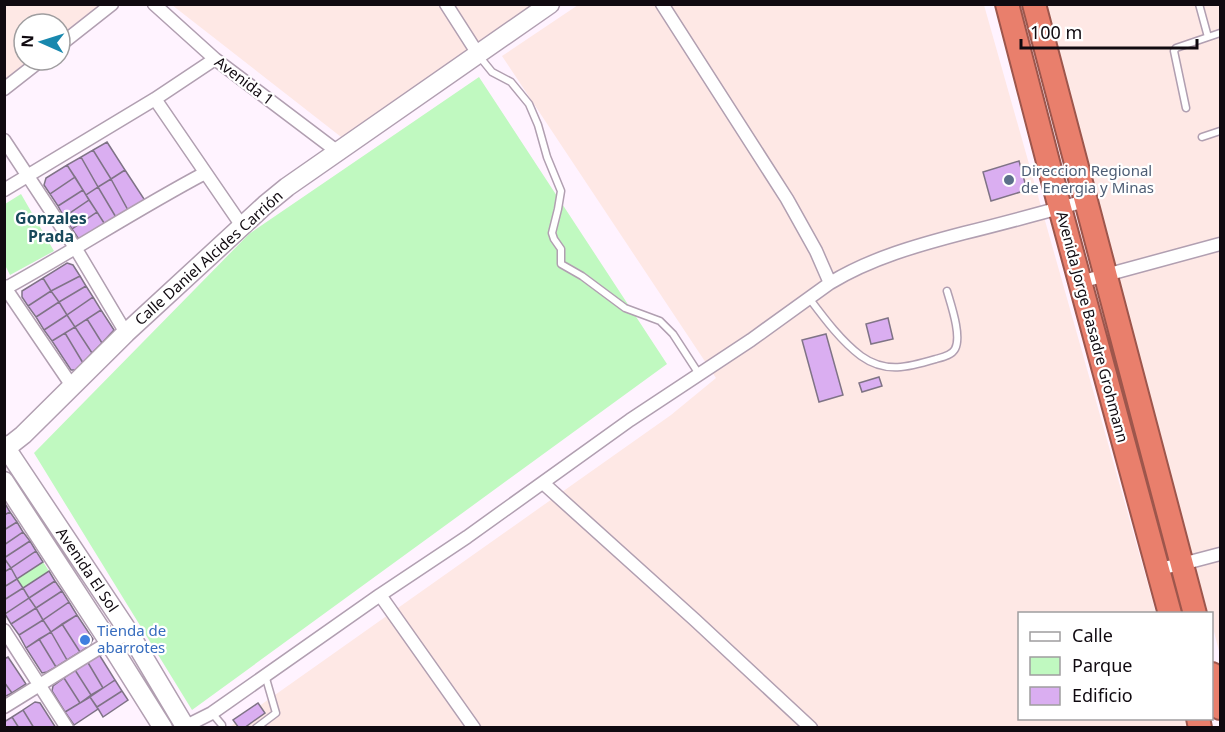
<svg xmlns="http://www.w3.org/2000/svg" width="1225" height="732" font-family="'Noto Sans',sans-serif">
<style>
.industrial{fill:#fee8e5}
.green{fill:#c0f9c0}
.building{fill:#daaef1;stroke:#7f7386;stroke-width:1.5}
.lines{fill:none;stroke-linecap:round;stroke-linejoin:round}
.lane-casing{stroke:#b19fb1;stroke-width:9}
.street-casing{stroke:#b19fb1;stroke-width:15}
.secondary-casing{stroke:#b19fb1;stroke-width:21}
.highway-casing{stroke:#9d564c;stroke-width:26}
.lane{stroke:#fff;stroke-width:6}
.street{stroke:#fff;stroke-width:12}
.secondary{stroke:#fff;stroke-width:18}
.highway{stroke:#e97f6c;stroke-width:22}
.service-dot{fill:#5c6f8a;stroke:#fff;stroke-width:2}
.shop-dot{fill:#3f7fe0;stroke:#fff;stroke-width:2}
.labels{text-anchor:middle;stroke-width:4.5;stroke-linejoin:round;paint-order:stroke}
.street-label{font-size:15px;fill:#100a10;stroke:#fff}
.service-label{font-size:15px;fill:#4e5e75;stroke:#fff;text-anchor:start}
.shop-label{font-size:15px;fill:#366cbe;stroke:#fff;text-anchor:start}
.neighbourhood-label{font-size:16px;font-weight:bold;fill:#18495b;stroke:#fff}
</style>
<rect width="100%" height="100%" fill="#fff3ff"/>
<path class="industrial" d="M5,4H101V5L60,37V24H24V60H31L5,81Z
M172,5H544L345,140Z
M578,5H984L1156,613L1020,614V718L1186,719L1188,727L228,728L671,415L716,378L502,56Z
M1041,5H1220V655L1212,624V614L1208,613L1198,578L1111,266Z"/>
<path class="green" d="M479,77L667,364L192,710L34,453L249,234Z
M21,194L54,251L10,275L5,265V204Z
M43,562L49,571L23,588L17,579Z"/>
<path class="building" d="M107,142L125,170L111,179L93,150Z
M93,150L111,179L98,187L81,157Z
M81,157L98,187L86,195L67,165Z
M1019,161L1027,190L991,201L983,172Z
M67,165L75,177L50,194L44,185L46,178Z
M125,170L146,202L129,212L111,179Z
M75,177L83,190L58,206L50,194Z
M111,179L129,212L117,219L98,187Z
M98,187L117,219L106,226L86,195Z
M83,190L89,200L64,217L58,206Z
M89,200L97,212L72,229L64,217Z
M97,212L106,226L85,239L78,238L72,229Z
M67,263L73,265L80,276L51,291L43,278Z
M80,276L86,286L59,302L51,291Z
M43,278L51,291L28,306L22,297V291Z
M86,286L93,297L67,315L59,302Z
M51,291L59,302L36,317L28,306Z
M93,297L101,310L75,327L67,315Z
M59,302L67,315L44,330L36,317Z
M101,310L114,330L102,343L87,319Z
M67,315L75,327L52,341L44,330Z
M888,318L893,339L871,344L866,324Z
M87,319L102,343L92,353L75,327Z
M75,327L92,353L83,363L65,333Z
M65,333L83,363L76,370H71L52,341Z
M826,334L843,395L819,402L802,340Z
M879,377L882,386L862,392L859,383Z
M4,502L10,512L4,515Z
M10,512L17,522L4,530V515Z
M17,522L23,532L4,545V530Z
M23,532L30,541L4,558V545Z
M30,541L36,551L11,568L4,558Z
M36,551L43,562L17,579L11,568Z
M4,558L11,568L4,572Z
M11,568L17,579L4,587V572Z
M49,571L55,581L29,598L23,588Z
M17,579L23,588L4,600V587Z
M55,581L62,591L36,608L29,598Z
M23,588L29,598L5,614L4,600Z
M62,591L69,602L43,620L36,608Z
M29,598L36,608L11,624L5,614Z
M69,602L77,615L51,632L43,620Z
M36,608L43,620L19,635L11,624Z
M77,615L93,639L90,645L80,652L62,624Z
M43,620L51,632L26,648L19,635Z
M62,624L80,652L67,660L51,632Z
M51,632L67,660L56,667L39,639Z
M39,639L56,667L47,672L42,673L26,648Z
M95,655L100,656L115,680L103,688L87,661Z
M8,657L26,684L12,693L4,682V659Z
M87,661L103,688L91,695L75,670Z
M75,670L91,695L80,703L64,678Z
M64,678L80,703L65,712L52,691L53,686Z
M115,680L122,691L97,707L90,697Z
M4,682L12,693L4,697Z
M122,691L128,700L103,717L97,707Z
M90,697L98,709L74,725L65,712Z
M35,702L40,703L56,728H34L23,710Z
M258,703L265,713L244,728H239L233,720Z
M23,710L34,728H19L12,717Z
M12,717L19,728H4V722Z"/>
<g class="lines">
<g class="lane-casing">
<path id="lane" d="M1199,4L1208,37
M479,56L492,72L511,82L529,104L538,125L547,157L561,191L558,209L552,233L554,239L561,249V264L582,276L625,308L660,321L673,334L699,374
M1186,108L1174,51L1176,48L1220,33
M1202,137L1220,131
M809,298C824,318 841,341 861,356C886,374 909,367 936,359C943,357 952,355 955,349C962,336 951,305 947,291
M212,713L222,725V728
M256,728L276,713L265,675"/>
</g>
<g class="street-casing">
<path id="street" d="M154,4L215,59L338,152
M446,4L478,54
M662,4L787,199L816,251L830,283
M60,45L112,4
M4,89L41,60
M155,99L242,226
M4,140L76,249L126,333
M4,190L155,99L215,59
M1080,282L1220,244
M4,286L72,386
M6,288C73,251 137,209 205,173
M543,483L695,620L811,728
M1158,569L1182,564L1220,554
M380,595L474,728
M4,630L67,728
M4,707L109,642L130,634
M182,728L212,713L380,595L467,537L630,420L751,340L830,283C871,258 918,245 964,233C1005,223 1045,212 1085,201"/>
</g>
<g class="secondary-casing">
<path id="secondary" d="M4,445L130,634L186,728
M4,450L23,435L126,333L265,205L287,187L550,4
M4,481L109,642L163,728"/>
</g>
<g class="highway-casing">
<path id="highway" d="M1007,4L1060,208L1170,614
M1034,4L1195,614
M1212,674L1220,708
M1198,718L1200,728"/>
</g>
<use href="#lane" class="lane"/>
<use href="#street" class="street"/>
<use href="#secondary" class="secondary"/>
<use href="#highway" class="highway"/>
</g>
<circle class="service-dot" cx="1009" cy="180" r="6"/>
<circle class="shop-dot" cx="85" cy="640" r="6"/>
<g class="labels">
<g class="street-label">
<text transform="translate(244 81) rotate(37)" y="5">Avenida 1</text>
<text transform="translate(209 258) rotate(-42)" y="5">Calle Daniel Alcides Carrión</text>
<text transform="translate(1092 327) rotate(75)" y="5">Avenida Jorge Basadre Grohmann</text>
<text transform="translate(87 570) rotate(56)" y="5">Avenida El Sol</text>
</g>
<g class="service-label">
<text x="1021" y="176">Direccion Regional<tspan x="1021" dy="17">de Energia y Minas</tspan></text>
</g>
<g class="shop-label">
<text x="97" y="636">Tienda de<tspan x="97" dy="17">abarrotes</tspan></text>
</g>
<g class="neighbourhood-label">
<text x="51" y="224">Gonzales<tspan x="51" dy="18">Prada</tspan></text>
</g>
</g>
<rect width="1225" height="732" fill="none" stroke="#100a10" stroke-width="12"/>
<rect x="1018" y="612" width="195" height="108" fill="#ffffff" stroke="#9f9d9f" stroke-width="1.5"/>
<rect x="1030" y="632" width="30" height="9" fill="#ffffff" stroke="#9f9d9f" stroke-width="1.5"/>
<text x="1072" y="642" font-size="18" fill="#100a10">Calle</text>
<rect x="1030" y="657" width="30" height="18" fill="#c0f9c0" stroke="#9f9d9f" stroke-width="1.5"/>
<text x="1072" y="672" font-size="18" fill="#100a10">Parque</text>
<rect x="1030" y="687" width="30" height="18" fill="#daaef1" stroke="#9f9d9f" stroke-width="1.5"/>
<text x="1072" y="702" font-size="18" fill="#100a10">Edificio</text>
<g transform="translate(42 42) rotate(273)"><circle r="28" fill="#ffffff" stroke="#9f9d9f" stroke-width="1.5"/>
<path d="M0-4.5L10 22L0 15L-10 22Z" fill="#1888ae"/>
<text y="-9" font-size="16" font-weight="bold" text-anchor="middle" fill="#100a10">N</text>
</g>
<path d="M1021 39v9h176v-9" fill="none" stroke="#100a10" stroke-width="3"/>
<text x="1030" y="39" font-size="18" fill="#100a10" stroke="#ffffff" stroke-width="4.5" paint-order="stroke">100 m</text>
</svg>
